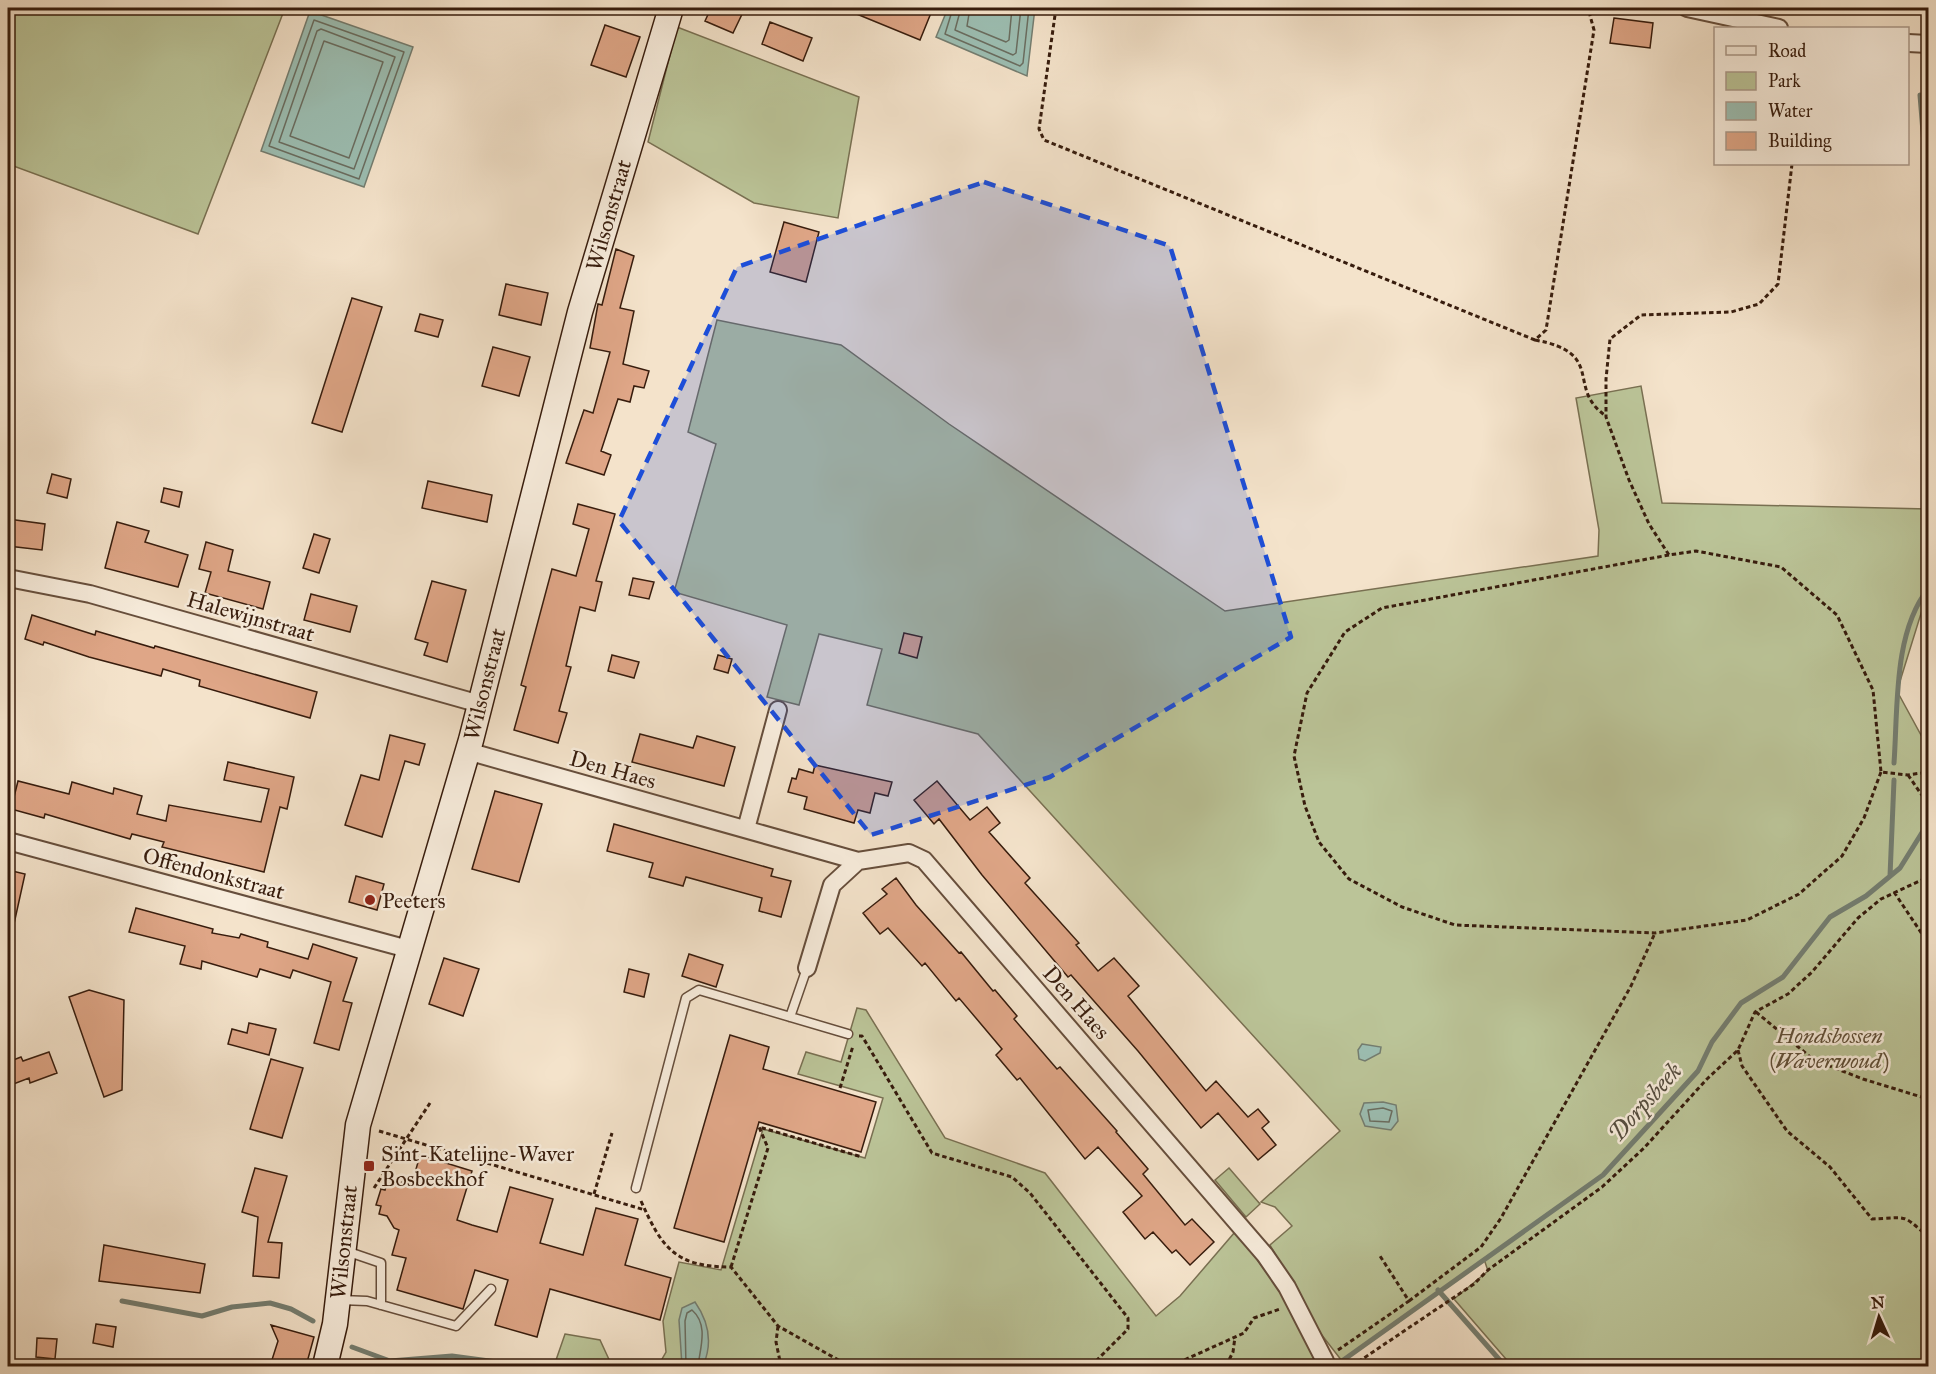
<svg xmlns="http://www.w3.org/2000/svg" width="1936" height="1374" font-family="'IM FELL Great Primer',serif">
<style>
.green{fill:#bbc498;stroke:#797052;stroke-width:1.5}
.water{fill:#9cbeb2;stroke:#747d70;stroke-width:1.5}
.lines{fill:none;stroke-linecap:round;stroke-linejoin:round}
.shore{stroke:#6a6d60;stroke-width:1.5}
.stream{stroke:#747d70;stroke-width:5}
.building{fill:#dfa687;stroke:#371c0d;stroke-width:1.5}
.lane-casing{stroke:#664e3c;stroke-width:11}
.street-casing{stroke:#664e3c;stroke-width:20}
.secondary-casing{stroke:#371c0d;stroke-width:27}
.path{stroke:#371c0d;stroke-width:3;stroke-dasharray:4.5 3;stroke-linecap:butt}
.lane{stroke:#f8eddd;stroke-width:8}
.street{stroke:#f8eddd;stroke-width:16}
.secondary{stroke:#f8eddd;stroke-width:24}
.marked{fill:#1d4ed8;fill-opacity:0.2;stroke:#1d4ed8;stroke-width:4.5;stroke-dasharray:12 8;stroke-linejoin:round}
.poi-dot{fill:#8f2418;stroke:#f8eddd;stroke-width:2}
.labels{text-anchor:middle;stroke-width:5;stroke-linejoin:round;paint-order:stroke}
.street-label{font-size:22px;fill:#371c0d;stroke:#f8eddd}
.poi-label{font-size:22px;fill:#371c0d;stroke:#f8eddd;text-anchor:start}
.park-label{font-size:22px;font-style:italic;fill:#5f4e37;stroke:#f8eddd}
.water-label{font-size:24px;font-style:italic;fill:#554d3f;stroke:#f8eddd}
</style>
<rect width="100%" height="100%" fill="#f4e3cb"/>
<filter id="stains"><feTurbulence type="fractalNoise" baseFrequency=".00333" numOctaves="4"/><feColorMatrix values="0 0 0 0 .2 0 0 0 0 .09 0 0 0 0 .02 0 0 0 .5 -.17"/></filter>
<radialGradient id="worn" r=".72"><stop offset=".6" stop-color="#630" stop-opacity="0"/><stop offset="1" stop-color="#630" stop-opacity=".3"/></radialGradient>
<path class="green" d="M8,8H285L198,234L8,164Z
M677,27L859,97L838,218L754,203L648,142Z
M717,320L841,345L949,424L1225,611L1598,556L1599,530L1576,398L1641,386L1662,503L1928,509V591L1897,691L1928,748V1366H1512L1454,1299L1488,1271L1484,1259L1342,1361L1321,1334L1270,1245L1292,1226L1275,1207L1261,1202L1340,1131L978,734L867,705L882,649L819,634L799,705L767,697L787,625L674,592L716,444L688,432Z
M857,1008L866,1010L945,1138L1045,1173L1156,1316L1180,1296L1235,1232C1270,1274 1299,1316 1319,1366H658L666,1352L663,1321L679,1262L721,1270L763,1129L865,1158L883,1098L798,1074L806,1052L841,1062Z
M1229,1168L1260,1204L1246,1217L1215,1180Z
M565,1334L600,1340L612,1366H573L555,1363Z"/>
<path class="water" d="M948,8H1035L1027,76L936,37Z
M310,11L413,47L364,187L261,151Z
M1362,1044L1381,1047L1380,1053L1365,1061L1359,1059L1358,1050Z
M1383,1102L1396,1105L1398,1121L1391,1130L1365,1126L1360,1114L1364,1103Z
M695,1302C709,1322 713,1343 703,1366H682L679,1320L682,1308Z"/>
<g class="lines">
<path class="shore" d="M953,8L945,34L1020,66L1023,63L1029,8
M961,8L955,30L1013,55L1016,53L1021,8
M970,8L967,26L1006,42L1009,40L1012,8
M314,20L404,52L359,179L269,146Z
M321,29L395,57L354,169L279,142L317,31Z
M324,41L383,62L349,158L290,136Z
M1383,1108L1392,1111L1389,1122L1370,1121L1368,1110Z
M686,1366L685,1321L687,1313L692,1310C709,1325 700,1348 698,1366"/>
<path class="stream" d="M1920,95L1928,194
M1894,763C1898,709 1893,633 1928,589
M1890,876L1894,780
M1438,1290L1505,1366
M122,1301L202,1316L232,1307L270,1303L291,1309L313,1321
M352,1347L390,1361L452,1356L527,1366
M1342,1361L1603,1175L1698,1071L1712,1042L1741,1003L1783,977L1830,917L1866,896L1900,868L1928,823"/>
</g>
<path class="building" d="M711,8H745L733,33L705,21Z
M842,8H933L920,40Z
M1614,18L1653,23L1650,48L1610,43Z
M770,22L812,38L803,61L762,44Z
M605,25L640,37L626,77L591,65Z
M784,222L819,232L806,282L770,272Z
M616,249L634,256L620,308L634,311L623,364L649,371L644,388L634,386L630,402L618,399L601,451L611,455L604,475L566,463L584,410L593,413L610,352L590,348L598,304L602,305Z
M506,284L548,293L541,325L499,315Z
M352,298L382,307L342,432L312,423Z
M420,314L443,320L438,337L415,331Z
M493,347L530,357L519,396L482,386Z
M52,474L71,479L67,498L47,493Z
M428,481L492,495L487,522L422,508Z
M164,488L182,492L179,507L161,502Z
M578,504L615,514L596,581L602,582L595,611L580,607L566,666L571,667L559,711L567,713L558,743L514,730L526,687L521,685L552,569L576,576L589,529L573,524Z
M8,519L45,524L42,550L8,546Z
M117,522L149,531L145,542L188,555L178,587L105,568Z
M314,534L330,539L319,573L303,568Z
M206,542L233,550L228,571L270,582L263,609L205,593L211,572L199,569Z
M633,578L654,582L649,599L629,595Z
M432,581L466,590L447,662L424,655L428,643L415,639Z
M311,594L357,606L350,632L304,620Z
M32,615L95,635L96,631L154,648L155,646L317,692L310,718L199,686L200,680L163,669L161,676L89,657L44,642L43,645L25,639Z
M904,633L922,637L917,658L899,653Z
M612,655L639,662L634,678L608,671Z
M718,655L732,659L728,673L714,669Z
M640,734L693,748L697,736L735,747L724,786L632,762Z
M390,735L425,744L419,765L405,761L382,837L345,825L361,775L379,780Z
M228,762L294,777L287,809L280,807L264,872L162,847L164,842L132,834L130,839L45,814L44,818L11,809L18,781L69,794L72,782L113,794L114,788L142,796L137,814L166,821L169,805L261,822L269,789L224,780Z
M815,765L892,782L888,796L875,793L870,813L858,810L854,823L804,809L807,797L788,792L792,778L796,779L799,769L813,773Z
M937,781L970,820L987,807L1000,823L989,832L1030,878L1025,883L1079,943L1076,945L1098,971L1114,958L1139,986L1128,996L1206,1091L1216,1081L1248,1117L1258,1109L1269,1122L1262,1128L1276,1145L1258,1160L1218,1113L1201,1128L1138,1051L1071,975L1068,977L982,875L939,819L934,824L914,800Z
M495,791L542,804L519,882L472,869Z
M614,824L773,869L771,876L791,881L781,917L759,911L762,898L686,877L683,886L649,877L653,863L607,851Z
M8,870L25,874L14,924L8,923Z
M356,876L384,884L377,910L349,902Z
M896,878L916,905L959,953L961,952L993,991L995,990L1017,1016L1014,1019L1057,1069L1060,1067L1117,1131L1116,1132L1148,1169L1143,1174L1185,1225L1192,1219L1214,1242L1190,1265L1176,1250L1172,1253L1153,1232L1145,1239L1123,1212L1142,1196L1098,1147L1085,1159L1020,1078L1017,1080L996,1055L1002,1049L959,998L956,1001L925,963L922,966L888,928L880,934L863,913L887,894L882,889Z
M136,908L213,929L212,933L239,938L241,934L268,942L267,947L308,959L313,944L357,958L343,1001L352,1003L339,1050L314,1043L331,982L293,970L290,978L260,969L257,977L202,961L201,969L180,964L185,946L129,932Z
M689,954L723,965L716,987L682,976Z
M444,958L479,969L463,1016L429,1004Z
M629,969L649,974L644,997L624,992Z
M89,990L124,1000L122,1090L104,1097L69,997Z
M249,1023L276,1029L269,1055L228,1044L232,1029L247,1033Z
M730,1035L769,1047L763,1069L876,1102L861,1152L759,1122L724,1242L674,1228Z
M49,1052L57,1073L30,1083L29,1078L11,1085L8,1062L21,1057L23,1061Z
M271,1059L303,1068L282,1138L250,1129Z
M420,1155L472,1171L457,1220L472,1225L497,1232L510,1187L553,1199L540,1243L583,1255L596,1208L638,1219L625,1265L671,1278L660,1320L550,1289L537,1337L495,1325L508,1280L475,1270L463,1309L397,1290L406,1258L392,1255L399,1230L394,1228L387,1216L379,1214L381,1206L376,1205L381,1189L385,1190L387,1183L396,1185L408,1179L413,1180Z
M255,1168L287,1176L268,1242L282,1243L279,1278L253,1276L258,1217L242,1212Z
M104,1245L205,1264L200,1293L99,1281Z
M96,1324L116,1327L113,1347L93,1343Z
M271,1325L314,1337L306,1366H270L278,1341Z
M37,1338L57,1339L55,1359L36,1357Z"/>
<g class="lines">
<g class="lane-casing">
<path id="lane" d="M790,1017L807,968
M636,1188L686,998L699,990L848,1034
M346,1251L381,1263V1305
M340,1300L367,1301L456,1326L491,1289"/>
</g>
<g class="street-casing">
<path id="street" d="M1687,8L1779,28
M1908,43L1928,44
M8,578L90,594L480,704
M467,751L858,861L909,853L924,860L1265,1255L1287,1287L1325,1361
M746,829L778,710
M8,841L408,949
M807,968L832,885L858,861"/>
</g>
<g class="secondary-casing">
<path id="secondary" d="M325,1366L335,1324L358,1125L471,740L580,312L671,8"/>
</g>
<path class="path" d="M1056,8L1039,129L1044,140L1535,340L1546,330L1594,30L1588,8
M1792,164L1778,284L1759,304L1731,312L1641,315L1610,339L1606,379V417L1629,480L1649,524L1669,555L1696,551L1781,567L1837,615L1873,690L1881,772L1908,775L1928,772
M1535,340C1607,353 1565,388 1606,416
M1669,555L1382,608L1345,632L1307,693L1294,756L1305,806L1319,842L1349,879L1402,907L1455,925L1655,933L1747,920L1799,894L1842,856L1864,818L1881,772
M1908,775L1928,804
M1894,892L1928,943
M1756,1012L1814,1060L1863,1079L1928,1099
M859,1036H862L932,1153L1012,1177L1030,1193L1128,1318V1329L1091,1366
M1738,1050L1742,1066L1787,1131L1830,1167L1872,1219C1907,1218 1901,1212 1928,1237
M840,1088L853,1046
M379,1131L645,1210
M374,1188L430,1103
M594,1194L612,1133
M641,1201C662,1248 675,1267 731,1267L778,1326L849,1366
M731,1267L768,1148L759,1127L862,1157
M1409,1301L1481,1247L1501,1218L1631,986L1655,933
M778,1326L776,1342L781,1366
M1338,1350L1409,1301L1380,1256
M1171,1366L1244,1333L1254,1318L1280,1309
M1226,1366L1233,1352L1235,1337
M1352,1366L1474,1284L1488,1270L1602,1187L1644,1148L1707,1079L1738,1050L1755,1012L1788,994L1812,972L1858,918L1881,899L1928,877"/>
<use href="#lane" class="lane"/>
<use href="#street" class="street"/>
<use href="#secondary" class="secondary"/>
</g>
<path class="marked" d="M984,182L1170,246L1291,637L1050,777L871,835L619,521L737,267Z"/>
<g class="poi-dot">
<circle cx="370" cy="900" r="6"/>
<rect x="363" y="1160" width="12" height="12" rx="3"/>
</g>
<g class="labels">
<g class="street-label">
<text transform="translate(608 215) rotate(-74)" y="8">Wilsonstraat</text>
<text transform="translate(251 616) rotate(16)" y="8">Halewijnstraat</text>
<text transform="translate(484 684) rotate(-76)" y="8">Wilsonstraat</text>
<text transform="translate(613 769) rotate(16)" y="8">Den Haes</text>
<text transform="translate(214 873) rotate(15)" y="8">Offendonkstraat</text>
<text transform="translate(1077 1002) rotate(49)" y="8">Den Haes</text>
<text transform="translate(343 1242) rotate(-84)" y="8">Wilsonstraat</text>
</g>
<g class="poi-label">
<text x="382" y="908">Peeters</text>
<text x="381" y="1161">Sint-Katelijne-Waver<tspan x="381" dy="25">Bosbeekhof</tspan></text>
</g>
<g class="park-label">
<text x="1829" y="1043">Hondsbossen<tspan x="1829" dy="25">(Waverwoud)</tspan></text>
</g>
<g class="water-label">
<text transform="translate(1645 1102) rotate(-48)" y="8">Dorpsbeek</text>
</g>
</g>
<rect width="1936" height="1374" fill="none" stroke="#f4e3cb" stroke-width="30"/>
<rect x="9" y="9" width="1918" height="1356" fill="none" stroke="#371c0d" stroke-width="3"/>
<rect x="15" y="15" width="1906" height="1344" fill="none" stroke="#371c0d" stroke-width="1.5"/>
<rect x="1714" y="27" width="195" height="138" fill="#f8eddd" stroke="#ab998a" stroke-width="1.5"/>
<rect x="1726" y="46" width="30" height="9" fill="#f8eddd" stroke="#ab998a" stroke-width="1.5"/>
<text x="1768" y="57" font-size="18" fill="#371c0d">Road</text>
<rect x="1726" y="72" width="30" height="18" fill="#bbc498" stroke="#ab998a" stroke-width="1.5"/>
<text x="1768" y="87" font-size="18" fill="#371c0d">Park</text>
<rect x="1726" y="102" width="30" height="18" fill="#9cbeb2" stroke="#ab998a" stroke-width="1.5"/>
<text x="1768" y="117" font-size="18" fill="#371c0d">Water</text>
<rect x="1726" y="132" width="30" height="18" fill="#dfa687" stroke="#ab998a" stroke-width="1.5"/>
<text x="1768" y="147" font-size="18" fill="#371c0d">Building</text>
<g transform="translate(1879 1317) rotate(356)" stroke="#f8eddd" stroke-width="4.5" paint-order="stroke">
<path d="M0-4.5L10 22L0 15L-10 22Z" fill="#371c0d"/>
<text y="-9" font-size="16" font-weight="bold" text-anchor="middle" fill="#371c0d">N</text>
</g>
<rect width="100%" height="100%" filter="url(#stains)"/>
<rect width="100%" height="100%" fill="url(#worn)"/>
</svg>
